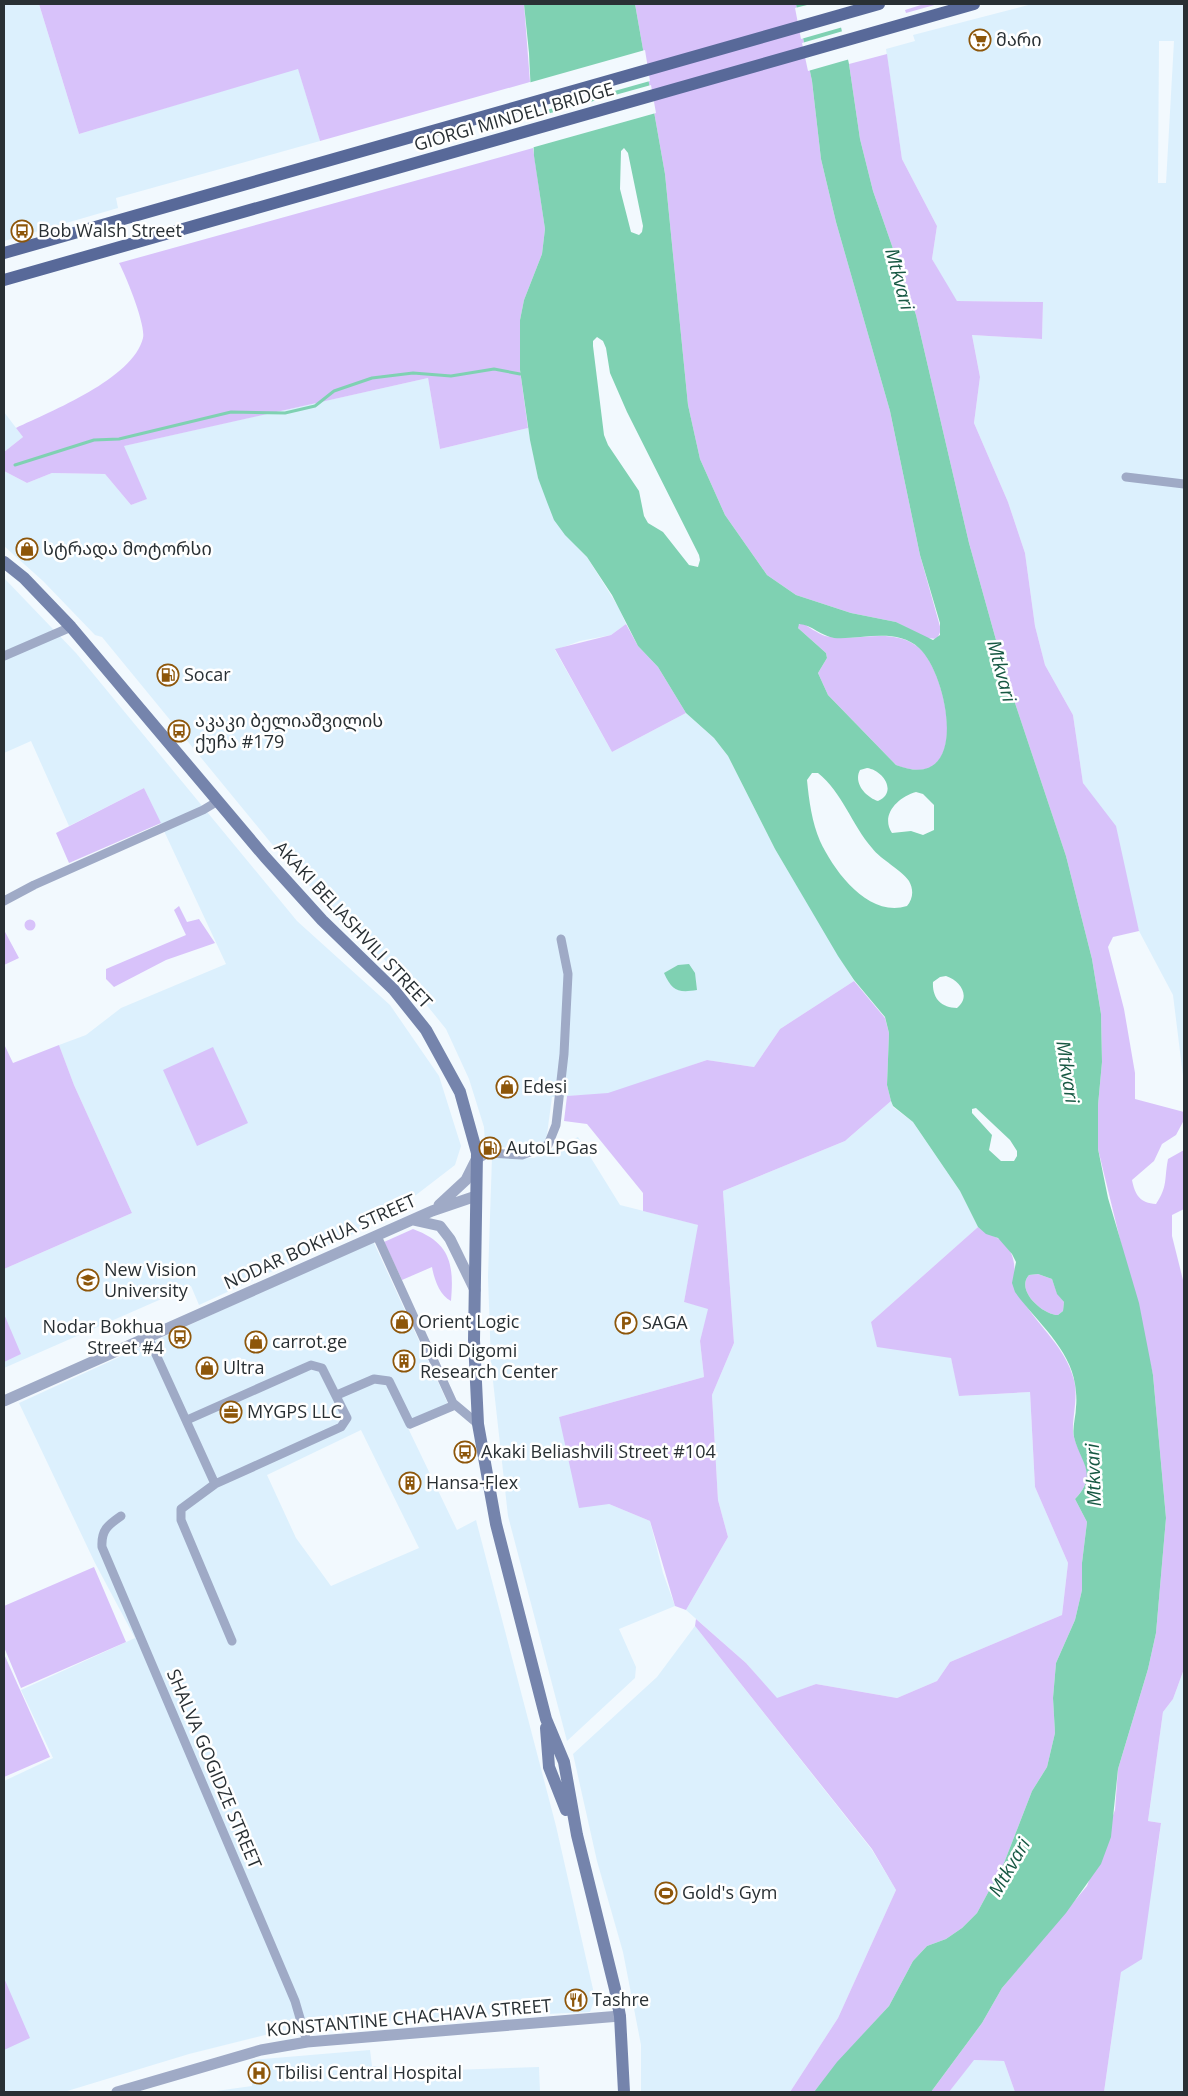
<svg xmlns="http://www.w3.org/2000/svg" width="1188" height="2096" font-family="'Open Sans','Noto Sans Georgian',sans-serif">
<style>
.built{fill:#dcf0fd;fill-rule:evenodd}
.green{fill:#d8c2fa}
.water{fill:#7fd1b2;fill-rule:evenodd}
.pier{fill:#f2f9fe}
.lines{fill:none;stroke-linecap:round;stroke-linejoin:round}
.stream{stroke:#7fd1b2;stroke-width:3}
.minor{stroke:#9faac6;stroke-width:9}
.tertiary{stroke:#9faac6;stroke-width:11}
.secondary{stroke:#7584ac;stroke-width:12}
.primary{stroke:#586999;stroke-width:12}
.labels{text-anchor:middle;stroke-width:5;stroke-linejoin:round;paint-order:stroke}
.poi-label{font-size:18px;fill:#293034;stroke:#fff;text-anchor:start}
.street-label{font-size:18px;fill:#293034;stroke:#fff}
.water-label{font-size:19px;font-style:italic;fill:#175843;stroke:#fff}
</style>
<rect width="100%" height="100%" fill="#f2f9fe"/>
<path class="built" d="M4,4H39L79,134L298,68L320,141L116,198L118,208L4,241Z
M1032,4H1184V1084L1173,995L1139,931L1098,805L1083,783L1073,715L1045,665L1035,626L1025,553L1008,502L974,423L980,377L972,335L1042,339L1043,302L957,301L947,287L932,259L937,226L902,159L886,49L915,41L913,35ZM1159,41H1174L1166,183H1158Z
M428,378L440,449L528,428L538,478L577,547L587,557L619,608L626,624L611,635L580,641L555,650L612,752L686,713L714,738L728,756L775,849L854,981L780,1029L754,1067L707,1060L608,1094L552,1097L546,1142L537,1150H520L485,1144L484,1127L469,1079L446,1029L404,977L343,923L271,843L102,637L95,635L43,581L4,546V471L27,483L52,473L105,474L131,505L146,499L123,446Z
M4,412L23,437L4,452Z
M4,578L76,653L297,921L390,1005L439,1076L461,1146L455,1165L416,1195L366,1228L199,1305L191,1286L4,1368V1269L132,1213L74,1085L59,1045L86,1035L121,1008L226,964L144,788L69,826L31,741L4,753Z
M891,1101L893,1107L913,1122L960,1191L978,1227L871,1322L951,1358L960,1396L1030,1392L1035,1487L1068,1563L1062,1615L950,1662L937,1681L897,1698L816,1684L777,1699L746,1663L686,1610L728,1537L718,1500L712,1395L734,1343L723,1191L845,1141Z
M578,1137L620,1205L699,1225L684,1302L709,1308L700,1341L704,1377L559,1417L609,1504L650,1521L663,1573L675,1606L619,1629L636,1667L635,1678L567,1741L508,1516L491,1363L488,1277L492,1157L534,1158Z
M373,1241L450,1408L408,1428L457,1530L476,1520L556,1826L595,1998L590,2012L305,2025L189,2054L64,2092H4V1781L53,1758L21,1690L135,1638L95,1563L19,1403ZM361,1430L419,1548L331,1586L296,1538L267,1475Z
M695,1626L872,1850L896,1890L838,2018L790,2092H641V2045L623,1952L597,1861L573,1754L657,1677Z
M1184,1669V2092H1104L1121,1972L1156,1862L1161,1823L1148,1821L1163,1712L1173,1699Z
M370,2050L372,2066L452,2070L539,2067L540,2092H209L252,2086L251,2060Z
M973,2060L1004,2061L1015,2092H949Z"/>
<path class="green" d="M39,4H524L530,82L320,141L298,69L79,134Z
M635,4H796L812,81L821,159L836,222L890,411L920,555L941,630L937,639L927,638L896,622L851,613L796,595L767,575L725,515L700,459L688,405L665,174Z
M924,4H938L906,13L905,10Z
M887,54L902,159L937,226L932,259L957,301L1043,302L1042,339L972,335L980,377L974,423L1008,502L1025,553L1035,626L1045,665L1073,715L1083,783L1116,826L1139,931L1113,937L1108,947L1124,1009L1135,1073V1099L1184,1112V1120L1176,1135L1162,1144L1154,1161L1132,1180C1135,1195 1140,1203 1156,1204C1168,1186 1164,1180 1168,1159L1184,1150V1209L1172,1215V1236L1184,1284V1669L1173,1699L1163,1712L1148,1821L1161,1823L1142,1959L1121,1972L1104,2092H1015L1004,2061L974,2060L949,2092H931L982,2023L1002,1988L1087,1886L1115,1810L1118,1769L1148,1669L1156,1633L1166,1518L1153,1375L1098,1149V1105L1102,1062L1101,1014L1092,959L1066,856L1006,676L969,543L916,315L873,191L860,139L849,64Z
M533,148L545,229L542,254L524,300L520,320V370L528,428L440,449L428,378L124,446L147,499L131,505L105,474L52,473L27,483L4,471V452L23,437L16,428C51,411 133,379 143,338C146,325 126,276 119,263Z
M802,623C809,627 817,633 825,636C855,643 891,626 918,647C947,670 974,796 896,765L828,695L818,673L827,658L826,653L798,628V625Z
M626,624L638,646L658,667L686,713L612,752L555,649L611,635Z
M144,788L161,823L69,863L56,833Z
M179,906L187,922L199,919L215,943L166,960L114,987L106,979V969L186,935L174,910Z
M24.5 925a5.5 5.5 0 1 1 11 0a5.5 5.5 0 1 1-11 0Z
M4,930L19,958L4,965Z
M854,981L885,1018L889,1033L887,1085L891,1101L845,1141L723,1191L734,1343L712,1395L718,1500L728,1537L686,1610L675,1606L650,1521L609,1504L579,1508L559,1417L704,1377L700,1341L708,1309L684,1302L698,1225L643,1211V1193L587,1124L564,1121L567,1096L608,1093L707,1060L754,1067L780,1029Z
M4,1044L13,1063L59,1045L74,1085L132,1213L4,1269Z
M213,1047L248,1123L197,1146L163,1070Z
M978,1227C987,1235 999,1236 1006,1245C1021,1263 1009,1281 1023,1301C1040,1328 1066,1348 1074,1380C1079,1399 1070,1424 1074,1437C1081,1462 1099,1474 1075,1499L1087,1522L1082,1563V1590L1075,1620L1056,1663L1053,1698L1055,1733L1047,1767L1032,1791L1004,1863L977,1913L962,1928L946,1939L927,1946L913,1961L889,2006L838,2062L814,2092H790L838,2018L896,1890L872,1849L695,1626L696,1619L746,1663L777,1698L816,1684L897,1698L937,1681L950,1662L1062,1615L1068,1563L1035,1487L1030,1392L959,1396L951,1358L877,1347L871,1322Z
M413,1229C451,1243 454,1265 451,1301C440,1296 434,1279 432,1267L402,1280L384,1242Z
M1038,1274L1052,1279L1057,1293L1064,1302L1063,1311L1058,1315C1043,1315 1015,1290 1029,1275Z
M4,1314L21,1354L4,1362Z
M94,1567L126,1642L21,1688L4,1647V1606Z
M4,1654L50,1757L4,1777Z
M4,1978L30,2038L4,2050Z"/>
<path class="water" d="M524,4H635L665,174L688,405L700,459L725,515L767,575L796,595L851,613L896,622L933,640L940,635V623L920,555L890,411L836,222L821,159L812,81L796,4H836L849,64L860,139L873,191L916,315L969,543L1006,676L1066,856L1092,959L1101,1014L1102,1062L1098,1105V1149L1108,1198L1139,1303L1153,1375L1166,1518L1156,1633L1148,1669L1118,1769L1111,1837L1101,1864L1066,1913L1002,1988L982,2023L931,2092H814L837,2062L889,2006L913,1961L927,1946L946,1939L962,1928L977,1913L1004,1863L1032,1791L1047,1767L1055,1733L1053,1698L1056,1663L1075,1620L1082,1590V1563L1087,1522L1075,1499C1099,1474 1080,1462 1074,1437C1072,1428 1076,1416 1076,1407C1077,1399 1076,1391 1075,1384C1070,1348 1035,1320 1015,1292L1012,1283L1016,1262L1012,1254L998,1238L986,1234L978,1227L960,1191L913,1122L893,1106L891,1101L887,1085L889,1033L885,1017L854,980L838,956L775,849L728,756L714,738L686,713L658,667L638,646L612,595L587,557L565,535L554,520L547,502L538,478L530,440L520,370V320L524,300L542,254L545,229L534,156L529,53ZM624,148L628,153L643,226L642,232L639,235L631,232L620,189L621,151ZM597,337L603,341L606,348L610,373L627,412L699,555L700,560L698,567L689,565L663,532L648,523L644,516L639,491L608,445L604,435L593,346V341ZM799,624C812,625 821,636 834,638C861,640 896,627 919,648C948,674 972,795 896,765L828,695L818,673L827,658L826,653L798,628ZM867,768C883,770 898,792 878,801C866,797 853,783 860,770ZM812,773H818C842,792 852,825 872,848C881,860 902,870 909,881C914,890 913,899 907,906C868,918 834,871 820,841C812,822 809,801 807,780ZM916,792L923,794L934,805V830L923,835L911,831L892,833C880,815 898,797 916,792ZM946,976C961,981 971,997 957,1008C941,1008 932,998 933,982L940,977ZM976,1108L1010,1140L1017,1151V1156L1014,1161H1001L989,1150L992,1135L972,1113V1109ZM1038,1274L1052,1279L1057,1294L1064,1302L1063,1311L1058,1315C1043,1315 1015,1290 1029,1275Z
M689,964L695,973L697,990C678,993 672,991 664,973L678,965Z"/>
<path class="pier" d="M811,4H838L843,27L801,39L795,8Z
M843,31L850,59L808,71L802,43Z
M645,50L650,81L529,115L528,83Z
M651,85L656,113L531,148L529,119Z"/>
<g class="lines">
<path class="stream" d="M15,465L94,440L119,439L231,412L285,413L315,406L334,391L372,378L413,373L451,376L494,369L520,374"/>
<path class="minor" d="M1126,477L1184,484
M4,656L71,627
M4,901L34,885L203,810L218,801
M476,1160L488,1153L522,1155L548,1145L556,1125L564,1054L568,974L561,939
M377,1236L453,1403L478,1424
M148,1337L215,1484
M337,1395L374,1379L389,1381L410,1424L455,1405
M187,1420L311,1365L322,1368L347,1418L341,1427L215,1484L181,1509V1520L232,1641
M121,1516C108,1525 101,1530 102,1547L295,2001L307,2042"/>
<path class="tertiary" d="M439,1205L466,1180L476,1160
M413,1220L440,1226L450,1239L475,1290
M4,1401L432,1211L476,1196
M117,2092L261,2050L307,2042L620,2016"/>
<path class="secondary" d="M4,562L24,578L71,627L265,857L322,920L394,990L426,1030L460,1092L477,1153L474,1340L478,1424L496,1524L546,1719L564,1762L577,1835L615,1989L620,2016L624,2092
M546,1728L549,1767L566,1810"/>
<path class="primary" d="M4,253L879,4
M4,280L974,4"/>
</g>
<defs>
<g id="supermarket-ring" transform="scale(1.125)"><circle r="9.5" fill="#fff" stroke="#8d560a" stroke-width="1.5"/><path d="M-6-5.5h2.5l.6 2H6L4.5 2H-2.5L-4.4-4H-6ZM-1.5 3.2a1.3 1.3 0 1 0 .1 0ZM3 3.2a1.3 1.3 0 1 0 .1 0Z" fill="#8d560a"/></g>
<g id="bus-ring" transform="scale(1.125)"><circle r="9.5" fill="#fff" stroke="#8d560a" stroke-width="1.5"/><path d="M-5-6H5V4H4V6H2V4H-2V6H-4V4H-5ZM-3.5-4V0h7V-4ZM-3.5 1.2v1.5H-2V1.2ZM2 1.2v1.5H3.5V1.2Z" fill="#8d560a"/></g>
<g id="shop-ring" transform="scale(1.125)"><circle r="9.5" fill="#fff" stroke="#8d560a" stroke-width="1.5"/><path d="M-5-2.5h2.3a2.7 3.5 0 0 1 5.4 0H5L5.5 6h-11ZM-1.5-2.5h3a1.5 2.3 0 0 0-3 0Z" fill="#8d560a"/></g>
<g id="fuel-ring" transform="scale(1.125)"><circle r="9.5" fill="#fff" stroke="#8d560a" stroke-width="1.5"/><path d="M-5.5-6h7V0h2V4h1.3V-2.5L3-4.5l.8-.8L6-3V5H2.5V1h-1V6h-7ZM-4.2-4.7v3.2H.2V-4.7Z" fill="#8d560a"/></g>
<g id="university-ring" transform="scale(1.125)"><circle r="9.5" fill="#fff" stroke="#8d560a" stroke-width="1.5"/><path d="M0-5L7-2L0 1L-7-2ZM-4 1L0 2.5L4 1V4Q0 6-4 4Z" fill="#8d560a"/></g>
<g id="parking-ring" transform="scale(1.125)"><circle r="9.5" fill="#fff" stroke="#8d560a" stroke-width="1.5"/><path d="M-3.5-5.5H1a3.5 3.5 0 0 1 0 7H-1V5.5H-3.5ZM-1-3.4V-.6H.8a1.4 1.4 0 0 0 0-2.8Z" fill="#8d560a"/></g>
<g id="building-ring" transform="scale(1.125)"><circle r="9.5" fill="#fff" stroke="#8d560a" stroke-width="1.5"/><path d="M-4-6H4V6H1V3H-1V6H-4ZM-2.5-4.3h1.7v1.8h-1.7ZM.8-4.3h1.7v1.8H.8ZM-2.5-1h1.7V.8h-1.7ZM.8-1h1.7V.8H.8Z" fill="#8d560a"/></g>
<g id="office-ring" transform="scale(1.125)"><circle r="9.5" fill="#fff" stroke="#8d560a" stroke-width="1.5"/><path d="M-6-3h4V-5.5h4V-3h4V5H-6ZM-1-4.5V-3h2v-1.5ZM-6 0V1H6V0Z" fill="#8d560a"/></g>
<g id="stadium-ring" transform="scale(1.125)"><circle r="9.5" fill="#fff" stroke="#8d560a" stroke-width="1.5"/><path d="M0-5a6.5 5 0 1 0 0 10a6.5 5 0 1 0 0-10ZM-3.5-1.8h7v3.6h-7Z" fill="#8d560a"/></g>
<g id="restaurant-ring" transform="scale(1.125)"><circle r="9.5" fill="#fff" stroke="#8d560a" stroke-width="1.5"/><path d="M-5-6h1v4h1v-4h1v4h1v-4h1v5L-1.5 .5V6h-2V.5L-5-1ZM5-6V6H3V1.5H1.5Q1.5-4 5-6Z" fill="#8d560a"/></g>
<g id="hospital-ring" transform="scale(1.125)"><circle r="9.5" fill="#fff" stroke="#8d560a" stroke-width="1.5"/><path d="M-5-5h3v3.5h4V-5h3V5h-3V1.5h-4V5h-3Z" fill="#8d560a"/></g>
</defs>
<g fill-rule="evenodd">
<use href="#supermarket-ring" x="980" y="40"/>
<use href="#bus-ring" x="22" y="231"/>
<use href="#shop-ring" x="27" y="549"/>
<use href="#fuel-ring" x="168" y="675"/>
<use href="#bus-ring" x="179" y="731"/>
<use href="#shop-ring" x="507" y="1087"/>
<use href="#fuel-ring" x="490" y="1148"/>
<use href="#university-ring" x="88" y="1280"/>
<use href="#shop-ring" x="402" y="1322"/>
<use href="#parking-ring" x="626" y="1323"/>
<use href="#bus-ring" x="180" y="1337"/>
<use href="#shop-ring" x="256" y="1342"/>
<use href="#building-ring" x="404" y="1361"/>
<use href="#shop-ring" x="207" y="1368"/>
<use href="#office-ring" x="231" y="1412"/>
<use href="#bus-ring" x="465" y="1452"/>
<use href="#building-ring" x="410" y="1483"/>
<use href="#stadium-ring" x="666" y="1893"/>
<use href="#restaurant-ring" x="576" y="2000"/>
<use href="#hospital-ring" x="259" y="2073"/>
</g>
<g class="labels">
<g class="poi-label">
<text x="996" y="46">მარი</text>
<text x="38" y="237">Bob Walsh Street</text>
<text x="43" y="555">სტრადა მოტორსი</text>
<text x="184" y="681">Socar</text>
<text x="195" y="727">აკაკი ბელიაშვილის<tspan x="195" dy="21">ქუჩა #179</tspan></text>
<text x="523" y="1093">Edesi</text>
<text x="506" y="1154">AutoLPGas</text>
<text x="104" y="1276">New Vision<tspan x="104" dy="21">University</tspan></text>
<text x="418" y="1328">Orient Logic</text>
<text x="642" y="1329">SAGA</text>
<text x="164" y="1333" text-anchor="end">Nodar Bokhua<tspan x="164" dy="21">Street #4</tspan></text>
<text x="272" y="1348">carrot.ge</text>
<text x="420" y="1357">Didi Digomi<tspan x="420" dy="21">Research Center</tspan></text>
<text x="223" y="1374">Ultra</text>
<text x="247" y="1418">MYGPS LLC</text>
<text x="481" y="1458">Akaki Beliashvili Street #104</text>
<text x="426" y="1489">Hansa-Flex</text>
<text x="682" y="1899">Gold's Gym</text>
<text x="592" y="2006">Tashre</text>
<text x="275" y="2079">Tbilisi Central Hospital</text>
</g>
<g class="street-label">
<text transform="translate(514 117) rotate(-16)" y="6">GIORGI MINDELI BRIDGE</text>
<text transform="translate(353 925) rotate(47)" y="6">AKAKI BELIASHVILI STREET</text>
<text transform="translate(320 1242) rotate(-24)" y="6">NODAR BOKHUA STREET</text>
<text transform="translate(214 1769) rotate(67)" y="6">SHALVA GOGIDZE STREET</text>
<text transform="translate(409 2018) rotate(-5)" y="6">KONSTANTINE CHACHAVA STREET</text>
</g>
<g class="water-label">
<text transform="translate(900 279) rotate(75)" y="7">Mtkvari</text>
<text transform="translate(1002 671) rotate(75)" y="7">Mtkvari</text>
<text transform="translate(1068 1072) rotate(81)" y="7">Mtkvari</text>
<text transform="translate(1093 1475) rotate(-92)" y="7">Mtkvari</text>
<text transform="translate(1009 1867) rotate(-60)" y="7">Mtkvari</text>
</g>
</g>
<rect width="1188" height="2096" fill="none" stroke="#293034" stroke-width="10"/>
</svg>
